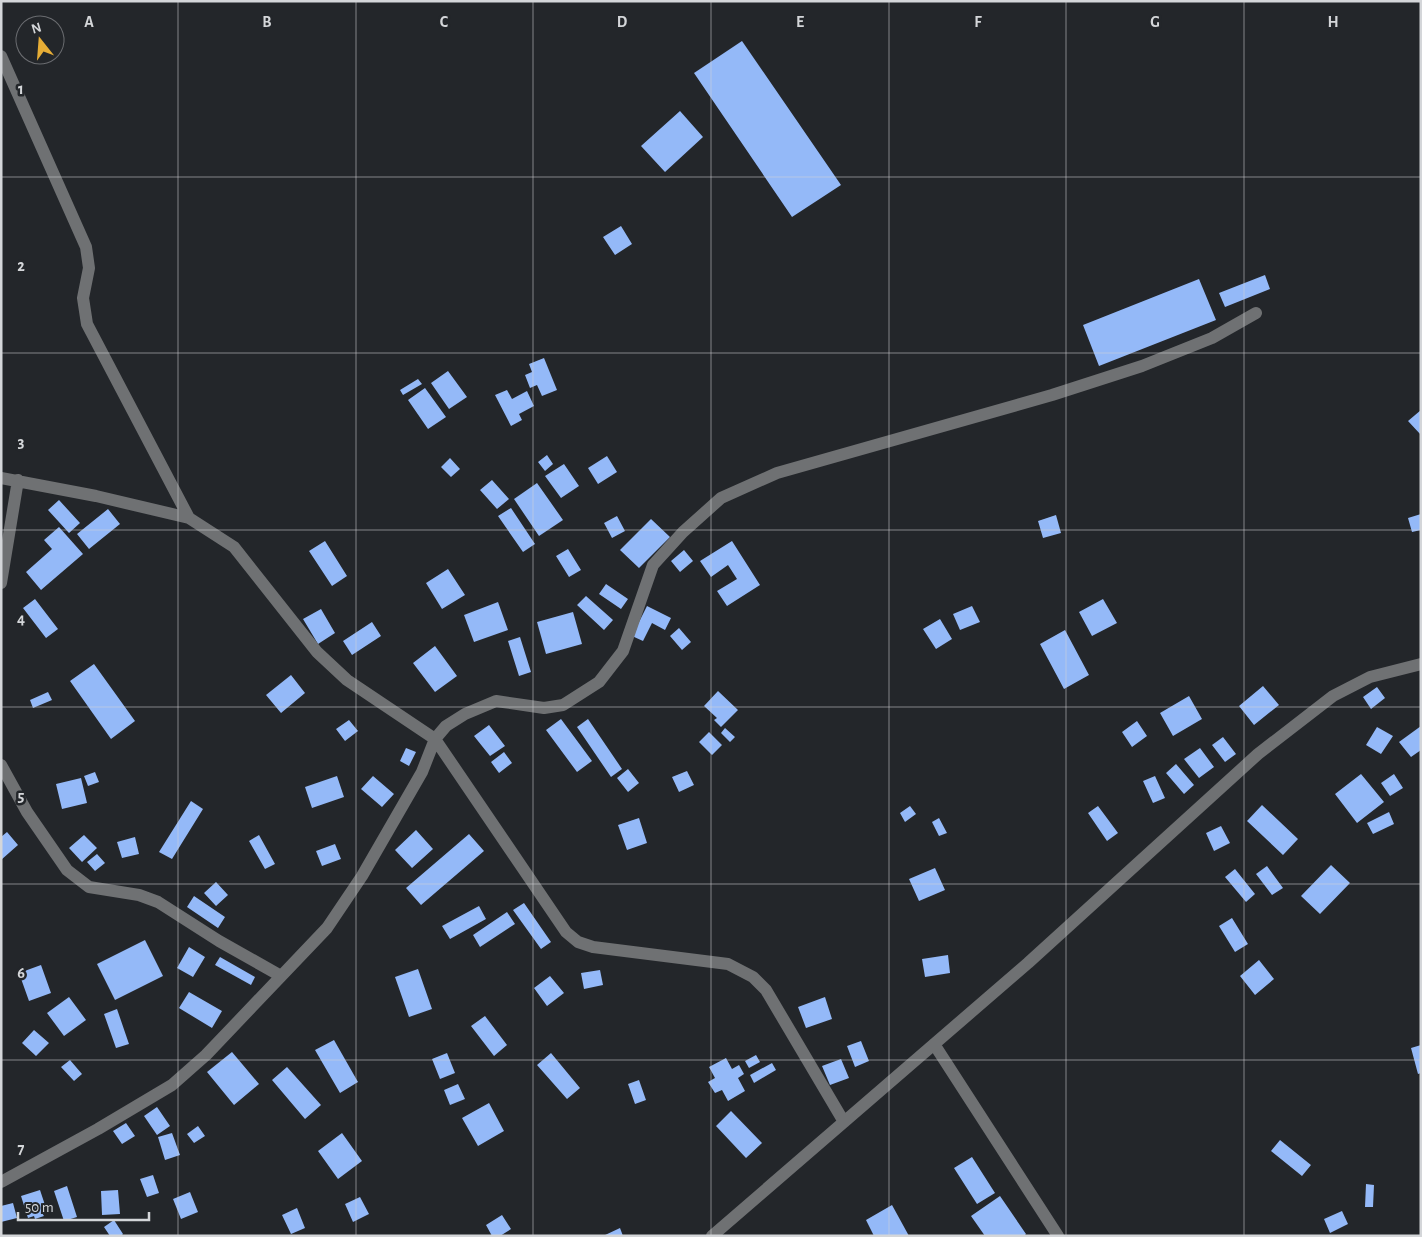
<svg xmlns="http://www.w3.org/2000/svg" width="1422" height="1237" font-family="'Alegreya Sans',sans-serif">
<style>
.building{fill:#94b9f8}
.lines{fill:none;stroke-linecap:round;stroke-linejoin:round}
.minor{stroke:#6f7173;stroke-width:12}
.grid{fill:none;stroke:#d4d6d9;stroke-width:1;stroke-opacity:0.55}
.grid-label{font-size:16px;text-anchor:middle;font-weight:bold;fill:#d4d6d9;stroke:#23262a;stroke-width:5;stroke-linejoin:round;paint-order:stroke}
</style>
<rect width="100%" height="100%" fill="#23262a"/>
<path class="building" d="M742,41L841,185L792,217L694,73Z
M680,111L703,137L665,172L641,146Z
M621,226L632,244L615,255L603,237Z
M1265,275L1270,289L1225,307L1219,293Z
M1199,279L1216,320L1099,366L1083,325Z
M544,358L557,390L542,396L537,385L530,388L525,375L532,372L529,364Z
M448,371L467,397L449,409L431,383Z
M418,379L422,384L403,395L400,390Z
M425,388L446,417L428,429L408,400Z
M507,390L512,399L527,391L534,406L519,414L522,420L511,426L495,395Z
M1421,410V435L1408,421Z
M547,455L553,464L545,471L538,462Z
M607,456L617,472L598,484L588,468Z
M450,458L460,469L451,477L441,467Z
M564,464L579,486L561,498L545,476Z
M492,480L509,499L497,509L480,490Z
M537,483L563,520L539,536L514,499Z
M59,500L80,523L69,533L48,510Z
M511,508L535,544L523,552L498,516Z
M108,509L120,524L89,549L77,534Z
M1421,514V530L1412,532L1408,518Z
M1056,515L1061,533L1043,538L1038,521Z
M617,516L625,531L612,538L604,523Z
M651,519L670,537L639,568L620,550Z
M59,527L83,554L41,590L26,572L52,549L44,540Z
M325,541L347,576L332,586L309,551Z
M732,541L760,585L727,606L717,591L737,579L728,565L711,577L700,561Z
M568,549L581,570L569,577L556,556Z
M684,550L693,561L680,572L671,561Z
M448,569L465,595L442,609L426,583Z
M606,584L628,599L621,609L599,594Z
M586,596L613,620L604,630L577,605Z
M35,599L58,629L46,638L23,608Z
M1103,599L1117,623L1092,636L1079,612Z
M498,602L508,630L474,642L464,615Z
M647,606L671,618L665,630L652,623L643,641L632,636Z
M972,606L980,622L960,630L953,614Z
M321,609L335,633L318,644L303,619Z
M573,612L582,644L546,654L537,622Z
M940,619L952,639L936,649L923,629Z
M372,622L381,636L352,655L343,641Z
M679,628L691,642L682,650L670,636Z
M1065,630L1089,675L1064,689L1040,644Z
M520,637L531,672L519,676L508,641Z
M435,646L457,676L435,692L413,663Z
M94,664L135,721L111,739L70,681Z
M291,675L305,693L281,713L266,695Z
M1263,686L1279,705L1254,725L1239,706Z
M1377,687L1385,698L1371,709L1363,697Z
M718,691L738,710L721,727L714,720L717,718L704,706Z
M48,692L52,700L33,708L30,700Z
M1189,696L1202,719L1173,736L1160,713Z
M561,719L592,761L577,772L546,730Z
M588,719L622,769L611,777L577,727Z
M349,720L358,731L345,741L336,729Z
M1137,721L1147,736L1132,747L1122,732Z
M489,725L505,746L490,756L474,736Z
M1421,726V750L1411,757L1399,742Z
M1377,727L1393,736L1381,754L1366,745Z
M725,728L735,737L730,742L721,733Z
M709,732L722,745L712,755L699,742Z
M1223,737L1236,754L1225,762L1212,745Z
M406,748L416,752L409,766L400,761Z
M1200,748L1214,767L1199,778L1184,759Z
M504,752L512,763L499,773L491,762Z
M1176,764L1194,785L1184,794L1166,773Z
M628,769L639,783L628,792L617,778Z
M687,771L694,785L679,792L672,777Z
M95,772L99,782L88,786L84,776Z
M1361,774L1384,802L1357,823L1335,794Z
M1394,774L1403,788L1390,796L1381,783Z
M337,776L344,797L312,808L305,787Z
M373,776L394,794L382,807L361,789Z
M1155,776L1165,798L1153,803L1143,781Z
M81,778L87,803L62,809L56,784Z
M191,801L203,809L172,859L159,852Z
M1262,805L1298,839L1283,855L1247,821Z
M910,806L916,814L905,822L900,813Z
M1098,806L1118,833L1107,841L1088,813Z
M1389,812L1394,824L1373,834L1367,823Z
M639,818L647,843L627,850L618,825Z
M939,818L947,833L939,836L932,822Z
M1221,826L1230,843L1214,851L1206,833Z
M416,830L433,849L412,868L395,850Z
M7,832L18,845L1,860V837Z
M469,834L484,851L421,905L406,888Z
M84,835L97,848L82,862L69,848Z
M259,835L275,864L265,869L249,841Z
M135,837L139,854L122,858L117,842Z
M335,844L341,859L322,866L316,851Z
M97,854L105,863L95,871L87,862Z
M1331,865L1350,883L1320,914L1301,896Z
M1267,866L1283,888L1272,895L1256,874Z
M935,868L945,890L919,901L909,879Z
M1235,869L1255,894L1246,902L1225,877Z
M216,882L228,895L216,906L204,893Z
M194,896L225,917L218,928L187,907Z
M524,903L551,942L541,949L513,910Z
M479,906L486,919L450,939L442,926Z
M507,912L515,924L480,947L473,935Z
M1232,918L1248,944L1235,952L1219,926Z
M145,940L163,976L115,1000L97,964Z
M189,947L205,957L193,977L177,968Z
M948,955L950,973L925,977L922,959Z
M220,957L255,977L251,985L215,965Z
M1259,960L1274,979L1255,995L1240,976Z
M41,965L51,993L29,1001L19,973Z
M418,969L432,1009L409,1017L395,977Z
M600,970L603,985L584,989L581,973Z
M550,976L564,993L547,1006L534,988Z
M189,992L222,1011L212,1028L179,1008Z
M69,997L86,1020L64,1036L47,1013Z
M825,997L832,1019L806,1028L798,1007Z
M117,1009L129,1044L116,1048L104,1014Z
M485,1016L507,1045L494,1056L471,1026Z
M34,1030L49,1043L36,1056L22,1043Z
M334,1040L358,1082L340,1093L315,1050Z
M861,1041L869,1061L855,1067L847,1046Z
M1421,1045V1073L1418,1074L1411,1048Z
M232,1052L259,1084L234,1105L207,1072Z
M447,1053L455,1073L440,1079L432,1059Z
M551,1053L580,1088L567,1099L537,1065Z
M756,1055L760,1062L749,1068L745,1061Z
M726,1058L732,1069L739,1065L744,1074L738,1078L745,1091L728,1101L722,1090L715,1093L708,1082L715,1078L709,1067Z
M841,1059L849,1078L830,1085L822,1066Z
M70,1060L82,1074L74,1081L61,1067Z
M772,1063L776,1070L754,1083L750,1075Z
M287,1067L321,1105L305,1119L272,1080Z
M639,1080L646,1100L635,1104L628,1084Z
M458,1084L465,1099L450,1105L444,1090Z
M489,1103L504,1131L478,1146L462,1118Z
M157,1107L170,1126L157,1135L144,1116Z
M731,1111L762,1143L746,1158L716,1126Z
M126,1123L135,1136L122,1144L113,1131Z
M198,1126L205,1136L194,1143L187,1134Z
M172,1133L180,1155L165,1160L158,1137Z
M342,1133L362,1161L338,1179L318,1151Z
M1280,1140L1311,1165L1302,1176L1271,1151Z
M972,1157L995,1193L977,1204L954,1168Z
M153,1175L159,1193L147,1197L140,1179Z
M1366,1184L1374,1185L1373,1207H1365Z
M67,1186L77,1217L64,1221L54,1191Z
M40,1190L47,1211L42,1213L44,1216L35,1219L34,1216L28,1218L21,1196Z
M118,1190L120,1214L102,1215L101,1191Z
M190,1192L198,1212L181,1219L173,1199Z
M1000,1196L1026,1234L1024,1236H985L971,1216Z
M360,1197L369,1214L353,1222L345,1204Z
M13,1203L17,1218L1,1222V1206Z
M892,1205L909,1236H874L866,1220Z
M297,1208L305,1228L291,1234L282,1215Z
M1342,1211L1348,1224L1330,1233L1324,1219Z
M502,1215L511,1229L500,1236H492L486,1225Z
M114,1220L123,1234L121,1236H110L104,1227Z
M620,1228L623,1236H603Z"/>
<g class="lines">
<path class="minor" d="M1,56L86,247L89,268L83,298L87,324L189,518
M1,478L96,496L189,518L234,547L317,652L347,680L435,739L566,932L578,942L593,947L728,964L753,977L766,990L844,1122
M1,583L18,480
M1,765L27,812L67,870L89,887L139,895L158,902L219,941L281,976
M934,1044L1058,1236
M1,1182L98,1129L172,1085L206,1055L327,928L362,876L422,772L435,739L446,726L465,714L496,701L544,708L563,705L599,682L623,651L653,565L683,532L721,498L777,473L1052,395L1142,366L1212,338L1256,313
M712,1236L1028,963L1258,754L1333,696L1370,677L1421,664"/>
</g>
<path class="grid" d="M178,1V1236M356,1V1236M533,1V1236M711,1V1236M889,1V1236M1066,1V1236M1244,1V1236M1,177H1421M1,353H1421M1,530H1421M1,707H1421M1,884H1421M1,1060H1421"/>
<g class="grid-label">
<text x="89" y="27">A</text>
<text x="267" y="27">B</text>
<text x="444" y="27">C</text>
<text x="622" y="27">D</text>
<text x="800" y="27">E</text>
<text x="978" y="27">F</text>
<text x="1155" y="27">G</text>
<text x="1333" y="27">H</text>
<text x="21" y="94">1</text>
<text x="21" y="271">2</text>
<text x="21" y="447">3</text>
<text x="21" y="624">4</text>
<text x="21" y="801">5</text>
<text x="21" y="978">6</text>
<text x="21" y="1154">7</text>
</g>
<rect width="1422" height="1237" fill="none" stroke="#d4d6d9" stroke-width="5"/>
<g transform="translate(40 40) rotate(343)"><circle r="24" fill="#23262a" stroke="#6a6c70"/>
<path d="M0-4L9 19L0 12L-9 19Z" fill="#e6ad36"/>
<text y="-8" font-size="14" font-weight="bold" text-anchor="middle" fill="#d4d6d9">N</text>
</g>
<path d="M18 1212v8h131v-8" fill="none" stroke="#d4d6d9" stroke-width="2.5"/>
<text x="25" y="1212" font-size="15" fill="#d4d6d9" stroke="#23262a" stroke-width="4" paint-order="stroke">50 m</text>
</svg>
